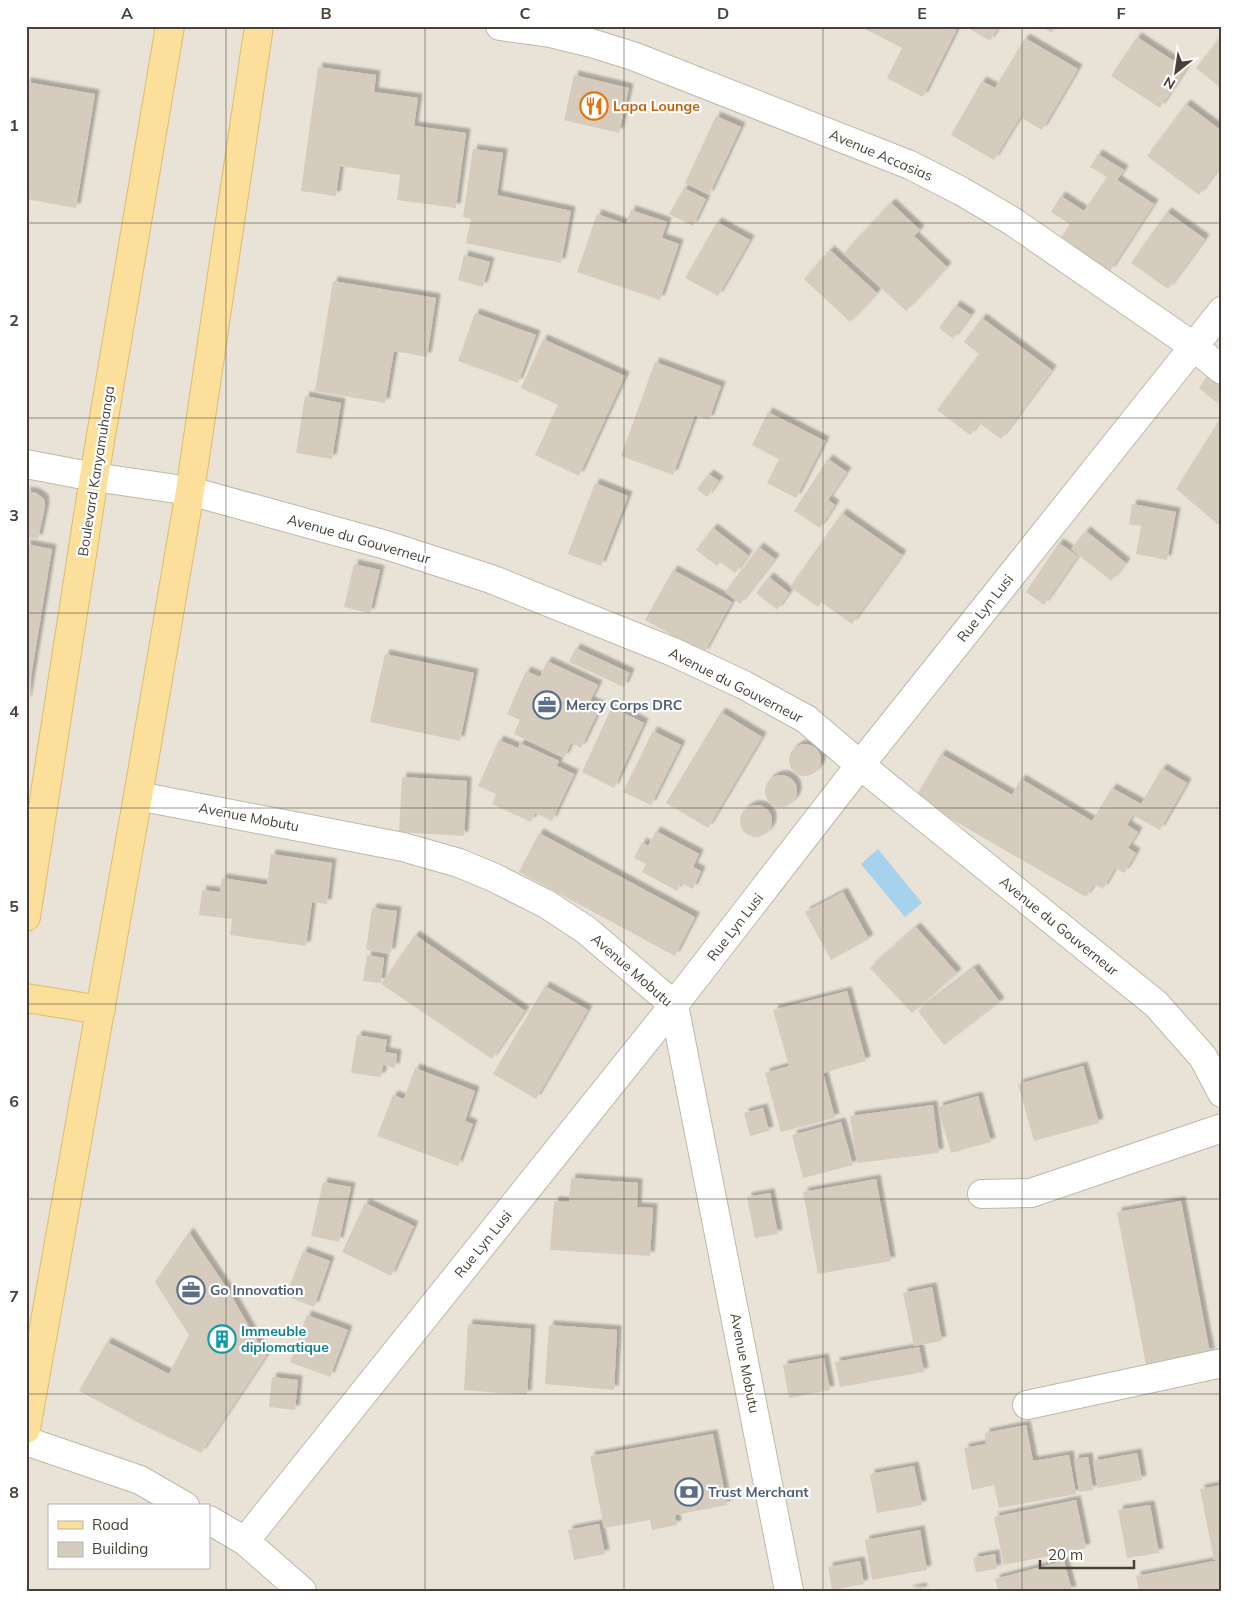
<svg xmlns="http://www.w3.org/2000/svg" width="1248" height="1617" font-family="Mulish,sans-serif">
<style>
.residential{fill:#e8e2d7;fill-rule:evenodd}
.water{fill:#a7d2ee}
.building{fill:#d5ccbe;filter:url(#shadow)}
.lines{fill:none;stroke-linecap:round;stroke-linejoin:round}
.minor-casing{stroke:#bfb8ab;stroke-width:30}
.major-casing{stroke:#e0bc6a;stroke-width:30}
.minor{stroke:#fff;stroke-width:28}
.major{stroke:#fbdf9a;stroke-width:28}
.grid{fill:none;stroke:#474137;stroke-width:1;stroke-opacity:0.55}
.labels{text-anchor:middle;stroke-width:4.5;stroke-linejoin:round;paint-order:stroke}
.food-label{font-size:14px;font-weight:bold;fill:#c56008;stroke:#fff;text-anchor:start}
.street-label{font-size:14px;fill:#474137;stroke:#fff}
.service-label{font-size:14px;font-weight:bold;fill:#4e5e75;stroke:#fff;text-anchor:start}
.culture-label{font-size:14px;font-weight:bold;fill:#0d838f;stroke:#fff;text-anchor:start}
.neatline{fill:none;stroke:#474137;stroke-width:2}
.grid-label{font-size:16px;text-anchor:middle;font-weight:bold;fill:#474137}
</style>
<defs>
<filter id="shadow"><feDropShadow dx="4.5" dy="-4.5" stdDeviation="1" flood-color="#0004"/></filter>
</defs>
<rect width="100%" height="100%" fill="#f4f0e9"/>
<path class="residential" d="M26,26H1222V1591H26ZM49,1506H209V1568H49Z"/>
<path class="water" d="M878,849L922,903L905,917L861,864Z"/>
<path class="building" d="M859,26H951L957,29L923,97L887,78L902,48Z
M965,26H999L990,41Z
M1040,26H1055L1052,33Z
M1222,35V89L1196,68Z
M1137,37L1186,69L1160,108L1111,76Z
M1025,38L1078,69L1042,130L1020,117L994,160L951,135L982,81L995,88Z
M318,67L376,75L374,92L418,98L414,126L466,133L456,208L397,200L400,175L340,166L336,196L301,191Z
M574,75L629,88L619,133L564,120Z
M26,82L95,94L76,208L26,199Z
M1186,104L1222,131V164L1199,195L1147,156Z
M716,116L741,127L709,195L685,183Z
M473,149L503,153L497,195L571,211L561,263L466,243L471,219L463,217Z
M1098,154L1124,170L1117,180L1154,204L1110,271L1060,239L1070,224L1051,212L1061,196L1084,211L1107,177L1090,167Z
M684,188L706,199L693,226L669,214Z
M891,203L920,230L914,236L947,267L906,311L844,253Z
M631,210L667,222L662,238L679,244L660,300L577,272L597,214L626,224Z
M1167,212L1205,239L1168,289L1131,263Z
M717,222L750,240L718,296L685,278Z
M830,250L877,293L850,322L804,279Z
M464,255L490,262L483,287L458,280Z
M333,281L436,298L427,357L394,351L385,403L315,391Z
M956,305L971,315L953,339L939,328Z
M475,313L536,335L518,383L458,361Z
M982,318L1052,370L1001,439L979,423L970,435L937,410L979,354L964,342Z
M543,339L625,376L579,476L535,455L558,405L521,388Z
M655,362L721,386L709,420L695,415L673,475L621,456Z
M1208,375L1222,386V396L1217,403L1199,388Z
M305,396L341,403L332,459L296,453Z
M768,412L825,441L796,498L767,483L779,459L752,445Z
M1222,416V526L1221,527L1176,489Z
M828,459L847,472L828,500L835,505L820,528L794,511Z
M709,474L719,481L707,497L697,489Z
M595,483L628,496L601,566L568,554Z
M26,491L36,493L44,499L45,507L38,539L26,537Z
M1132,504L1176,512L1167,560L1136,554L1141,526L1129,524Z
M842,513L902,555L852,624L821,602L818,607L790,587Z
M713,528L748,555L735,573L720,562L717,566L696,550Z
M1086,531L1126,563L1111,581L1071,549Z
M1059,543L1078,556L1044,605L1026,592Z
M26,544L52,549L27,701H26Z
M759,547L775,559L740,604L725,592Z
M354,564L380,570L370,613L344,607Z
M673,570L732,602L704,653L645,620Z
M769,577L789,593L777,610L756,593Z
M576,648L630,673L624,687L569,662Z
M385,654L474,673L460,741L370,722Z
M547,661L598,685L590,701L601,706L581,748L571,743L564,758L514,734L520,720L507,714L526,671L540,677Z
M612,707L644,723L614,788L582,772Z
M721,712L762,737L708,828L666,803Z
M653,731L681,745L651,805L623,792Z
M499,740L518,748L520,743L559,761L557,766L574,774L552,821L535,813L531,822L492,804L496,794L478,786Z
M789 760a16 16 0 1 1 32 0a16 16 0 1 1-32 0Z
M941,754L1012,795L1021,779L1092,821L1112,788L1141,804L1162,768L1187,783L1160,830L1133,815L1127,825L1138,832L1128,848L1136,853L1124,873L1115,868L1103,889L1094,884L1086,897L915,798Z
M765 791a16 16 0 1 1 32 0a16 16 0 1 1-32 0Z
M402,777L467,781L464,836L399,832Z
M740 821a16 16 0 1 1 32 0a16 16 0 1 1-32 0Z
M656,831L699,854L693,867L701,871L693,889L681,883L677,891L642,872L646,864L634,858L642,842L648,846Z
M539,833L695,917L675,956L519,872Z
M271,854L332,863L327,904L312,902L306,946L230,935L232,919L199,915L202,890L220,892L222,878L267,885Z
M843,892L869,939L831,960L805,912Z
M372,908L397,911L391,953L366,950Z
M916,927L957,973L912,1013L870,968Z
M415,935L525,1011L492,1059L381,984Z
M367,955L384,958L381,983L363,981Z
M974,968L1000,1002L944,1045L918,1011Z
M545,986L588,1010L536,1099L493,1074Z
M847,991L866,1061L823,1073L835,1118L781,1132L765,1073L789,1066L773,1010Z
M357,1035L387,1040L385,1052L397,1054L395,1068L383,1065L381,1077L351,1073Z
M1083,1066L1099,1123L1034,1141L1018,1084Z
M415,1068L475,1091L465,1121L473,1124L458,1166L377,1136L393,1095L404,1099Z
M978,1096L991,1142L951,1153L938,1107Z
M933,1105L939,1153L857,1163L850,1116Z
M763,1108L769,1131L750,1136L744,1113Z
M841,1122L853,1165L803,1178L792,1135Z
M571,1178L638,1183L637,1207L653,1208L650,1256L550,1250L554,1201L569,1202Z
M876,1179L891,1261L818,1274L803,1192Z
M323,1182L351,1187L339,1242L311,1236Z
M770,1193L778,1234L755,1238L747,1197Z
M1181,1201L1210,1353L1146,1365L1117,1212Z
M365,1203L414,1226L391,1276L342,1252Z
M189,1232L228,1290L266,1356L201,1453L141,1424L79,1391L107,1342L169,1374L189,1335L155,1282Z
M303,1251L330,1261L314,1307L286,1296Z
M932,1287L942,1341L914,1346L903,1293Z
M307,1315L348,1330L330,1377L290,1362Z
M468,1324L531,1329L527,1395L464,1390Z
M549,1325L617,1330L614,1390L545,1384Z
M919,1347L924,1372L840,1387L835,1362Z
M824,1358L830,1390L789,1398L783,1365Z
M272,1377L298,1380L295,1410L269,1407Z
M1026,1425L1033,1461L1069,1455L1076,1494L999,1508L994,1485L972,1490L964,1448L986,1444L985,1433Z
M713,1434L727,1505L675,1515L677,1525L652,1530L650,1520L604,1528L590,1456Z
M1137,1453L1142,1480L1098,1488L1093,1461Z
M1088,1457L1093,1490L1079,1492L1074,1459Z
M914,1466L922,1505L877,1513L870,1474Z
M1222,1485V1559L1214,1560L1200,1489Z
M1076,1500L1086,1548L1004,1565L994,1517Z
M1150,1505L1159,1553L1127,1558L1118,1510Z
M599,1524L605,1554L574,1560L568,1530Z
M920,1530L927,1570L872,1580L865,1540Z
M995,1554L997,1569L976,1572L973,1558Z
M1220,1560L1222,1569V1591H1139L1136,1576Z
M860,1561L864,1584L832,1590L828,1567Z
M1064,1561L1072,1591H998L995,1579Z
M922,1587L923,1591H908V1590Z"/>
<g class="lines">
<g class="minor-casing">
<path id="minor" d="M500,26L550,33L591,43L633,56L910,165L961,191L1012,221L1193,346L1222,370
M26,464L94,477L190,491L386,545L491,579L673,652L744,685L806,719L860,765L1156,1004L1203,1057L1222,1093
M138,796L403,847L459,863L495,878L548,905L586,930L674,1005L789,1591
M982,1194L1031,1193L1222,1128
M1027,1405L1222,1363
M26,1441L140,1480L185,1506
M209,1520L245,1541L302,1591
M245,1541L674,1005L860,765L1222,311"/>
</g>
<g class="major-casing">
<path id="major" d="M26,917L94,477L170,26
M26,998L101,1010
M26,1429L138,796L190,491L259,26"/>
</g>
<use href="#minor" class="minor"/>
<use href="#major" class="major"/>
</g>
<path class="grid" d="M226,26V1591M425,26V1591M624,26V1591M823,26V1591M1022,26V1591M26,223H1222M26,418H1222M26,613H1222M26,808H1222M26,1004H1222M26,1199H1222M26,1394H1222"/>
<defs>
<g id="restaurant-ring" transform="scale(1.4375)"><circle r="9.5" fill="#fff" stroke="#e8710a" stroke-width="1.5"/><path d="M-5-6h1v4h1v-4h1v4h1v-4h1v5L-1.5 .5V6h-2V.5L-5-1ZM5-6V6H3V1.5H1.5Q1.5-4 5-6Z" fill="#e8710a"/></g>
<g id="office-ring" transform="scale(1.4375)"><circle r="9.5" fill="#fff" stroke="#5c6f8a" stroke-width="1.5"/><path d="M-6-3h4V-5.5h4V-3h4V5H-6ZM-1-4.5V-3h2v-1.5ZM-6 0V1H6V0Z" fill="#5c6f8a"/></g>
<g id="building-ring" transform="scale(1.4375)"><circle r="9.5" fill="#fff" stroke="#0f9aa8" stroke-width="1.5"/><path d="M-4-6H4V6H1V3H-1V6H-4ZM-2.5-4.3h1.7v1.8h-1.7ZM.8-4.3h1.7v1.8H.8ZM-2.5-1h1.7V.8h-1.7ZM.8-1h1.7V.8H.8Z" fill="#0f9aa8"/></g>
<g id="bank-ring" transform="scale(1.4375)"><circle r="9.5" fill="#fff" stroke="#5c6f8a" stroke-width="1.5"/><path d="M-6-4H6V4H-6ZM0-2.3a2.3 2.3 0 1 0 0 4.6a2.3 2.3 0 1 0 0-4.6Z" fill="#5c6f8a"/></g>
</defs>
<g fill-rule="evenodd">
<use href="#restaurant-ring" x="594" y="106"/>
<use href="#office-ring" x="547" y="705"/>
<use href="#office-ring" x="191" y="1290"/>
<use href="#building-ring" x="222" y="1339"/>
<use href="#bank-ring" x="689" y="1492"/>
</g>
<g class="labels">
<g class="food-label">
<text x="613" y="111">Lapa Lounge</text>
</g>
<g class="street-label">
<text transform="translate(881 155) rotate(23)" y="5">Avenue Accasias</text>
<text transform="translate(96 471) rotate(-81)" y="5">Boulevard Kanyamuhanga</text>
<text transform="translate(359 539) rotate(16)" y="5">Avenue du Gouverneur</text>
<text transform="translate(985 608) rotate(-52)" y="5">Rue Lyn Lusi</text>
<text transform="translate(736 685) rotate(27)" y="5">Avenue du Gouverneur</text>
<text transform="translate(249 817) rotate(11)" y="5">Avenue Mobutu</text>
<text transform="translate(1059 926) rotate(39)" y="5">Avenue du Gouverneur</text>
<text transform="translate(735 927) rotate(-52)" y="5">Rue Lyn Lusi</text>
<text transform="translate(632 970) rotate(41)" y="5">Avenue Mobutu</text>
<text transform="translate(483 1244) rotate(-51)" y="5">Rue Lyn Lusi</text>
<text transform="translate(745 1363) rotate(79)" y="5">Avenue Mobutu</text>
</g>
<g class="service-label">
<text x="566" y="710">Mercy Corps DRC</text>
<text x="210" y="1295">Go Innovation</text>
<text x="708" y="1497">Trust Merchant</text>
</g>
<g class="culture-label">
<text x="241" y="1336">Immeuble<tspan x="241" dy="16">diplomatique</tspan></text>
</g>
</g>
<rect width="1248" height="1617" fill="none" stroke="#ffffff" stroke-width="55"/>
<rect x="48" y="1504" width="162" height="65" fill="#ffffff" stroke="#b5b3af"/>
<rect x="58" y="1521" width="25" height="8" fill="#fbdf9a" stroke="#b5b3af"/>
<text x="92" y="1530" font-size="15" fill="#474137">Road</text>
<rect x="58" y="1542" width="25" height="15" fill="#d5ccbe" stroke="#b5b3af"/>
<text x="92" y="1554" font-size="15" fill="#474137">Building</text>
<g transform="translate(1176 72) rotate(210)" stroke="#ffffff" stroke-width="4" paint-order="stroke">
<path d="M0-4L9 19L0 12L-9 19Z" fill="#474137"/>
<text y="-8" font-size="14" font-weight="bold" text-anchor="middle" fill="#474137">N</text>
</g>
<path d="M1040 1560v8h94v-8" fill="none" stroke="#474137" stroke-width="2.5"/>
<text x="1048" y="1560" font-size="15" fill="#474137" stroke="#ffffff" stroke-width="4" paint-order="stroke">20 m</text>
<rect x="28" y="28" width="1192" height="1562" class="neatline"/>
<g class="grid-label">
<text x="127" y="19">A</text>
<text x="326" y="19">B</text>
<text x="525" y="19">C</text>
<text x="723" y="19">D</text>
<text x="922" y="19">E</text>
<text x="1121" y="19">F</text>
<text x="14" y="131">1</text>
<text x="14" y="326">2</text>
<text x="14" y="521">3</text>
<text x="14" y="717">4</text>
<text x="14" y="912">5</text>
<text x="14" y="1107">6</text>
<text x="14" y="1302">7</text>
<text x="14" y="1498">8</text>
</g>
</svg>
